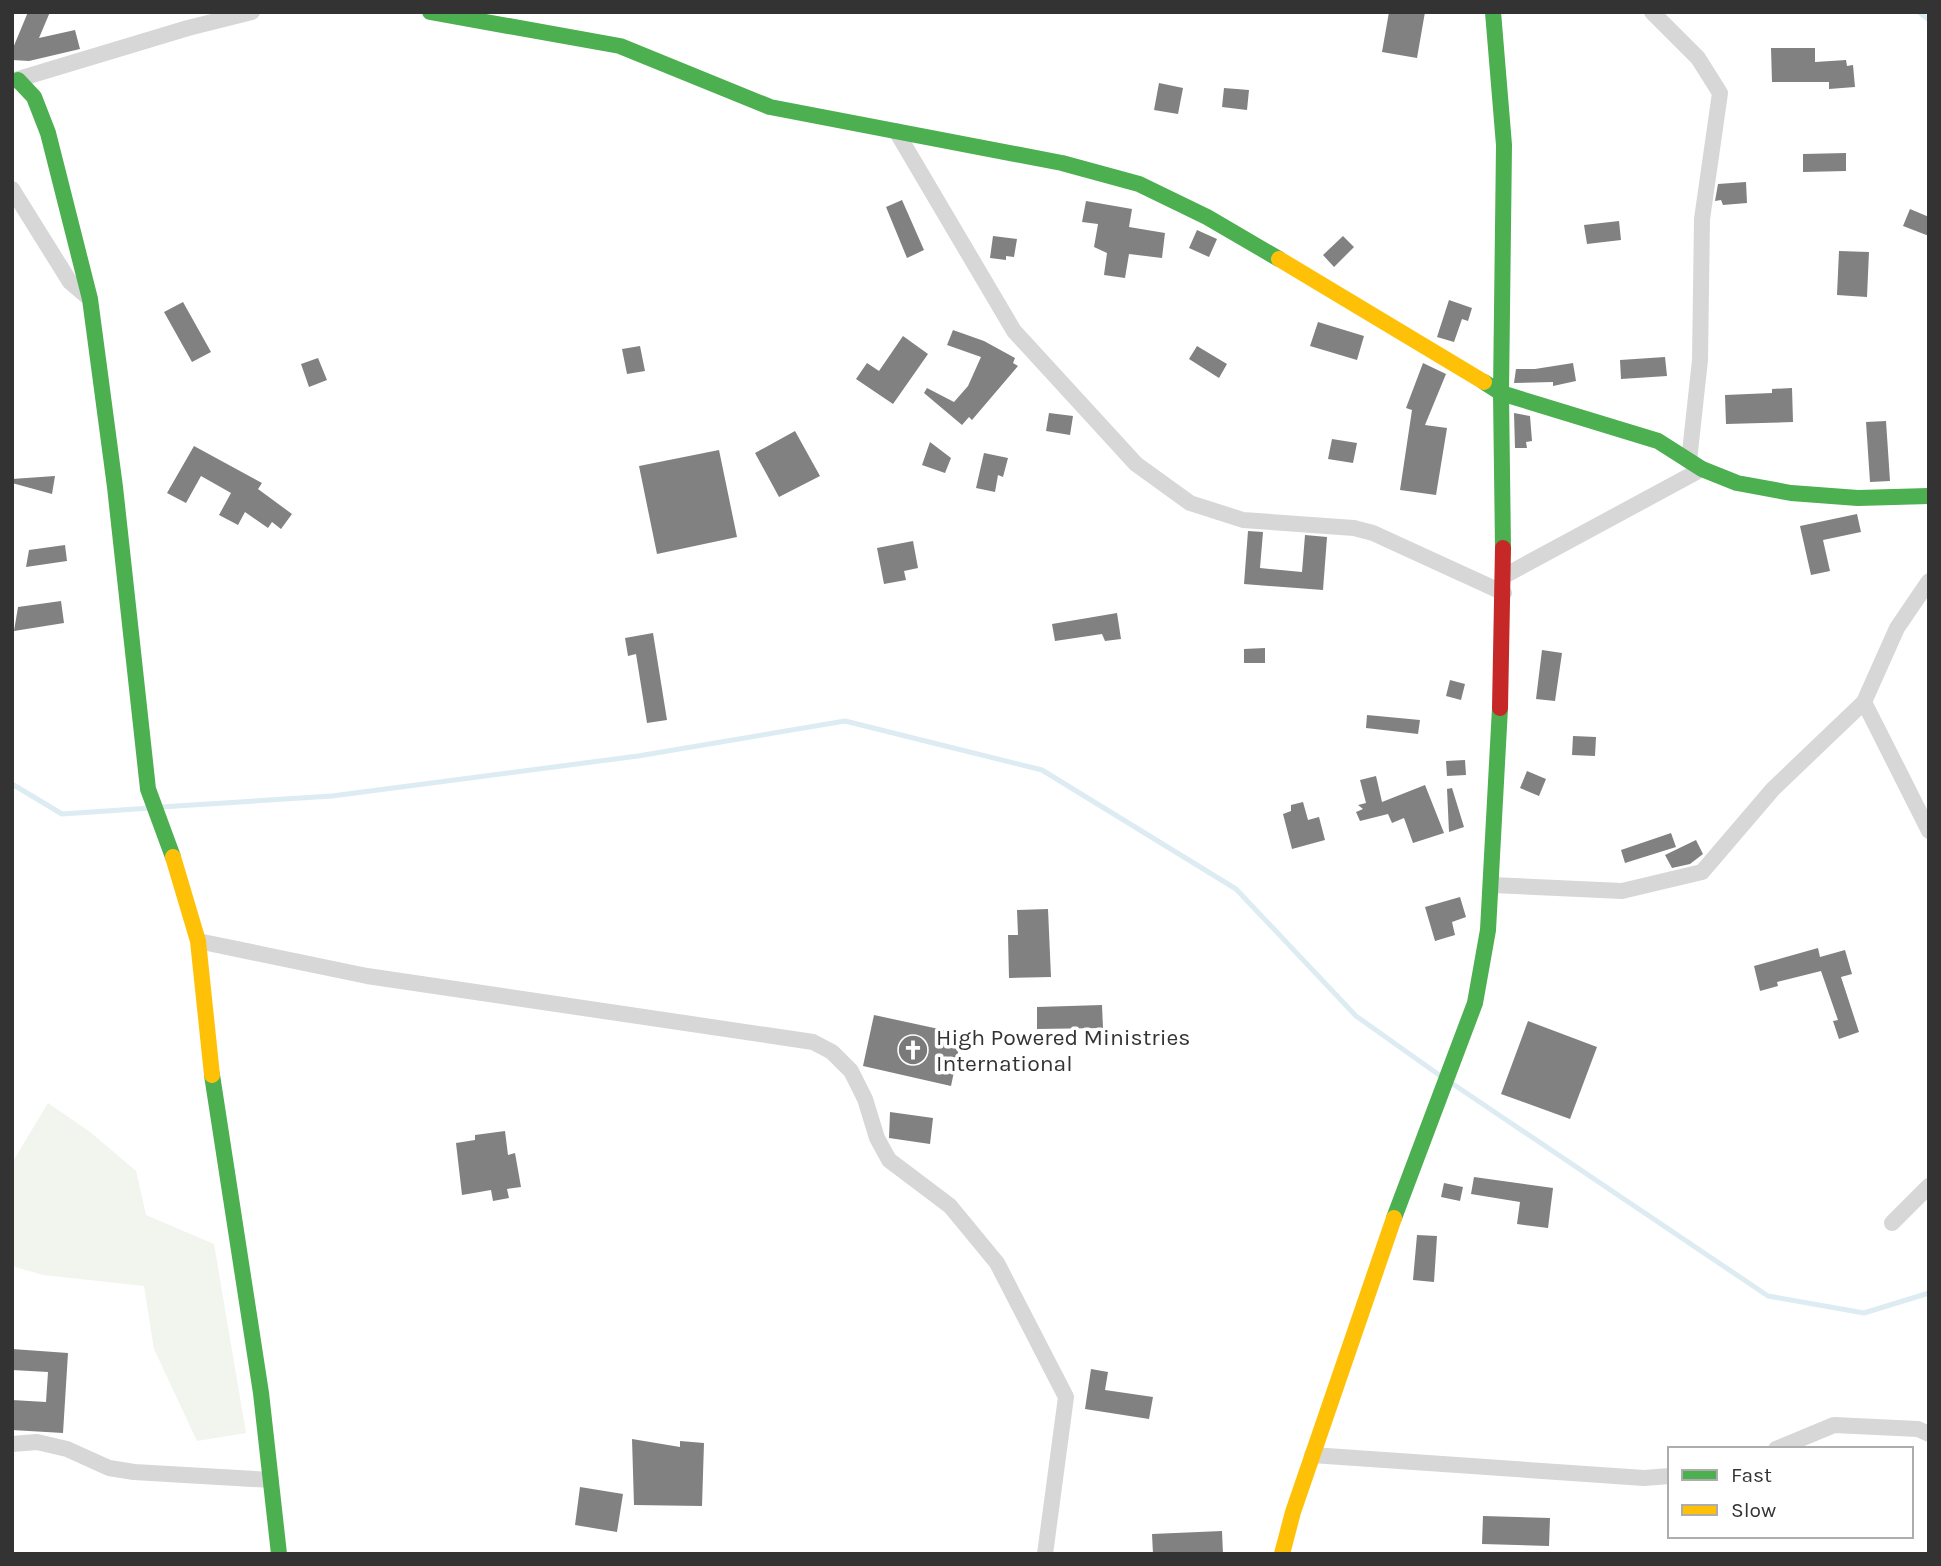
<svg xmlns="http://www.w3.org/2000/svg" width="1941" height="1566" font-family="Karla,sans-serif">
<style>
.green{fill:#f1f5ed}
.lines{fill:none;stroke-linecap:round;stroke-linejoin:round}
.stream{stroke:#ddebf3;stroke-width:5}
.building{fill:#818181}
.street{stroke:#d7d7d7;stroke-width:16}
.fast{stroke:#4caf50;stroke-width:16}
.slow{stroke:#ffc107;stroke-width:16}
.jam{stroke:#c62828;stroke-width:16}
.labels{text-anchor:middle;stroke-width:7;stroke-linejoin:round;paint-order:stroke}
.poi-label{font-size:23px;fill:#333;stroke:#fff;text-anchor:start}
</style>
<rect width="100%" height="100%" fill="#fff"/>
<path class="green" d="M48,1103L90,1132L136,1171L146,1215L214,1244L246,1433L197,1441L154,1349L144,1286L43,1275L12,1266V1163Z"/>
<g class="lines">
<path class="stream" d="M1919,12L1929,20
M12,784L62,814L151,808
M161,807L332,796L638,756L845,721L1042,770L1236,889L1356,1016L1442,1077
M1450,1082L1768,1296L1864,1313L1929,1293"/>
</g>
<path class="building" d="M28,12H50L39,38L75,30L80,49L29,61L12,60L13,48Z
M1389,12H1425L1417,58L1382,52Z
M1771,48H1815V62L1846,60L1847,66L1853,65L1855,87L1829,89V82H1772Z
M1159,83L1183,88L1178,114L1154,110Z
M1224,88L1249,90L1247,110L1222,107Z
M1846,153V171L1803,172V154Z
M1746,182L1747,203L1723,205L1721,200L1715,201L1718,184Z
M902,200L924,250L907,258L886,207Z
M1086,201L1132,209L1129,227L1165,233L1162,258L1129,254L1125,278L1104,275L1107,253L1094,247L1098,224L1082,222Z
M1910,209L1929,217V236L1903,226Z
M1619,221L1621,240L1587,244L1584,225Z
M1197,230L1217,239L1209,257L1189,248Z
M993,236L1017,239L1014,257L1006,256V260L990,258Z
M1343,236L1354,247L1334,267L1323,255Z
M1839,251L1869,252L1867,297L1837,295Z
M1449,300L1472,308L1468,321L1462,319L1454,342L1437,337Z
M183,302L211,352L192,362L164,312Z
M1318,322L1364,336L1357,360L1310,346Z
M953,330L984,341L1015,358L1013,363L1018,366L972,420L969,417L962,425L924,393L927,388L954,402L968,386L981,357L947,345Z
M903,336L928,354L893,404L856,379L867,363L879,371Z
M640,346L645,371L627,374L622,349Z
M1197,346L1227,364L1219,378L1189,359Z
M1665,357L1667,376L1621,379L1620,360Z
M318,358L327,380L309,387L301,364Z
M1423,363L1446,374L1425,425L1447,428L1436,495L1400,490L1412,410L1406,408Z
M1573,363L1576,381L1553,386V382L1514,383L1516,369H1535Z
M1792,388L1793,422L1726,424L1725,395L1772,393V389Z
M1049,413L1073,416L1070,435L1046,431Z
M1514,413L1530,416L1532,441L1526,442L1527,448H1515Z
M1886,421L1890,481L1870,482L1866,422Z
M795,431L820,476L779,497L755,453Z
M1332,439L1357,443L1353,463L1328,459Z
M930,442L951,458L945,473L922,465Z
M194,446L262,483L258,489L292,514L281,529L272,522L268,528L245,512L238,525L219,515L231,493L201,476L186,503L167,493Z
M719,450L737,537L657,554L639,466Z
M984,453L1008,458L1003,477L998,475L995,492L976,488Z
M55,476L52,494L12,483V479Z
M1857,514L1861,532L1823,540L1830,571L1811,575L1800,526Z
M1248,531L1263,532L1260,568L1302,572L1305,535L1327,537L1323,590L1244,584Z
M913,541L918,568L904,571L906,580L884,584L877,548Z
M65,545L67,561L26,567L29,550Z
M61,601L64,623L14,631L18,607Z
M1117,613L1121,639L1105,641L1102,634L1055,641L1052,624Z
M653,633L667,720L647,723L636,654L628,656L625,638Z
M1265,648V663H1244V649Z
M1542,650L1562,653L1555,701L1536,699Z
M1450,680L1465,684L1461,700L1446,696Z
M1367,715L1420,720L1418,734L1366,728Z
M1573,736L1596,737L1595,756L1572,755Z
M1465,760L1466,775L1447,776L1446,761Z
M1527,771L1546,779L1539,796L1520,788Z
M1376,776L1382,802L1425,785L1444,833L1413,843L1404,818L1392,823L1388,814L1360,821L1356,812L1363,809L1358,805L1366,803L1360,780Z
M1452,788L1464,827L1449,832L1447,789Z
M1303,802L1308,820L1319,817L1325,840L1292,849L1283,814L1291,811V805Z
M1671,833L1676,847L1625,863L1621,850Z
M1696,840L1703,854L1690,864L1672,868L1665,855Z
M1460,897L1466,917L1452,922L1455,935L1435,941L1425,907Z
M1048,909L1051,977L1009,978L1008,935H1018L1017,910Z
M1818,948L1820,957L1845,950L1852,974L1841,977L1859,1032L1839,1039L1833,1021L1838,1020L1821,971L1777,982L1778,986L1760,991L1754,966Z
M1102,1005L1103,1028L1037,1029V1007Z
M874,1015L962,1034L951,1086L863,1066Z
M1528,1021L1597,1047L1570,1119L1501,1094Z
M890,1112L933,1118L930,1144L889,1138Z
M505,1131L508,1155L515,1153L521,1187L507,1189L509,1198L493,1201L491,1190L462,1195L456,1143L475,1140V1135Z
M1474,1177L1553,1188L1548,1228L1517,1224L1520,1202L1471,1194Z
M1444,1183L1463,1187L1460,1201L1441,1197Z
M1417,1235L1437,1236L1434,1282L1413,1280Z
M12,1349L68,1353L63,1433L12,1430V1400L46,1402L48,1372L12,1370Z
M1091,1369L1108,1372L1105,1390L1153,1397L1149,1419L1085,1409Z
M632,1439L680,1447V1441L704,1443L702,1506L634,1505Z
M580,1487L623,1494L617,1532L575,1525Z
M1483,1516L1550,1518L1549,1546L1482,1544Z
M1222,1531L1223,1554H1153L1152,1534Z"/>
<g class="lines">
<path class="street" d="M1652,12L1698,58L1720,93L1702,219L1700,360L1689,461
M12,81L188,28L252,12
M896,131L1014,331L1136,464L1190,503L1243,520L1354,528L1373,533L1504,593
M12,189L70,282L90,299
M1504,576L1702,469
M1864,702L1929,831
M1492,885L1622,891L1702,872L1773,789L1864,702L1897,628L1929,581
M198,941L367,976L813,1042L832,1052L851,1071L865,1099L877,1138L889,1160L950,1206L997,1263L1066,1397L1045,1554
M1892,1223L1929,1186
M12,1444L37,1442L67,1449L109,1468L134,1472L271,1480
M1776,1449L1834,1425L1918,1429L1929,1434
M1312,1455L1644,1478L1670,1476"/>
<path class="fast" d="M430,12L620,46L770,107L1062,163L1139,184L1207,217L1279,259
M1493,12L1504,145L1501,393L1503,548
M18,80L34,97L48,133L90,299L115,487L148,789L173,857
M1484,382L1501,393L1658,441L1702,469L1737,483L1791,493L1858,498L1929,496
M212,1075L261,1393L279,1554
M1394,1218L1475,1003L1488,930L1500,708"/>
<path class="slow" d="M1279,259L1484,382
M173,857L198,941L212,1075
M1282,1554L1293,1512L1394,1218"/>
<path class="jam" d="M1500,708L1503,548"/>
</g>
<defs>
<g id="church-disc" transform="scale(1.575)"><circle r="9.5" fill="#7a7a7a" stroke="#fff"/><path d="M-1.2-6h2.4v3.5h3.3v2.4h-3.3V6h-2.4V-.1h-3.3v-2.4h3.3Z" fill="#fff"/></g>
</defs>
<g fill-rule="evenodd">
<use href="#church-disc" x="913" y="1050"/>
</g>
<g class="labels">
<g class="poi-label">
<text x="936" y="1045">High Powered Ministries<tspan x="936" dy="26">International</tspan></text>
</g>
</g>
<rect width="1941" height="1566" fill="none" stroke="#333333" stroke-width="28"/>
<rect x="1668" y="1447" width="245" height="91" fill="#ffffff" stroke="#adadad" stroke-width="2"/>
<rect x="1682" y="1470" width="35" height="10" fill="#4caf50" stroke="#adadad" stroke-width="2"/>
<text x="1731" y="1482" font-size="21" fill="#333333">Fast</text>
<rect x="1682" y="1505" width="35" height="10" fill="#ffc107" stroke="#adadad" stroke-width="2"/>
<text x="1731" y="1517" font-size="21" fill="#333333">Slow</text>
</svg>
